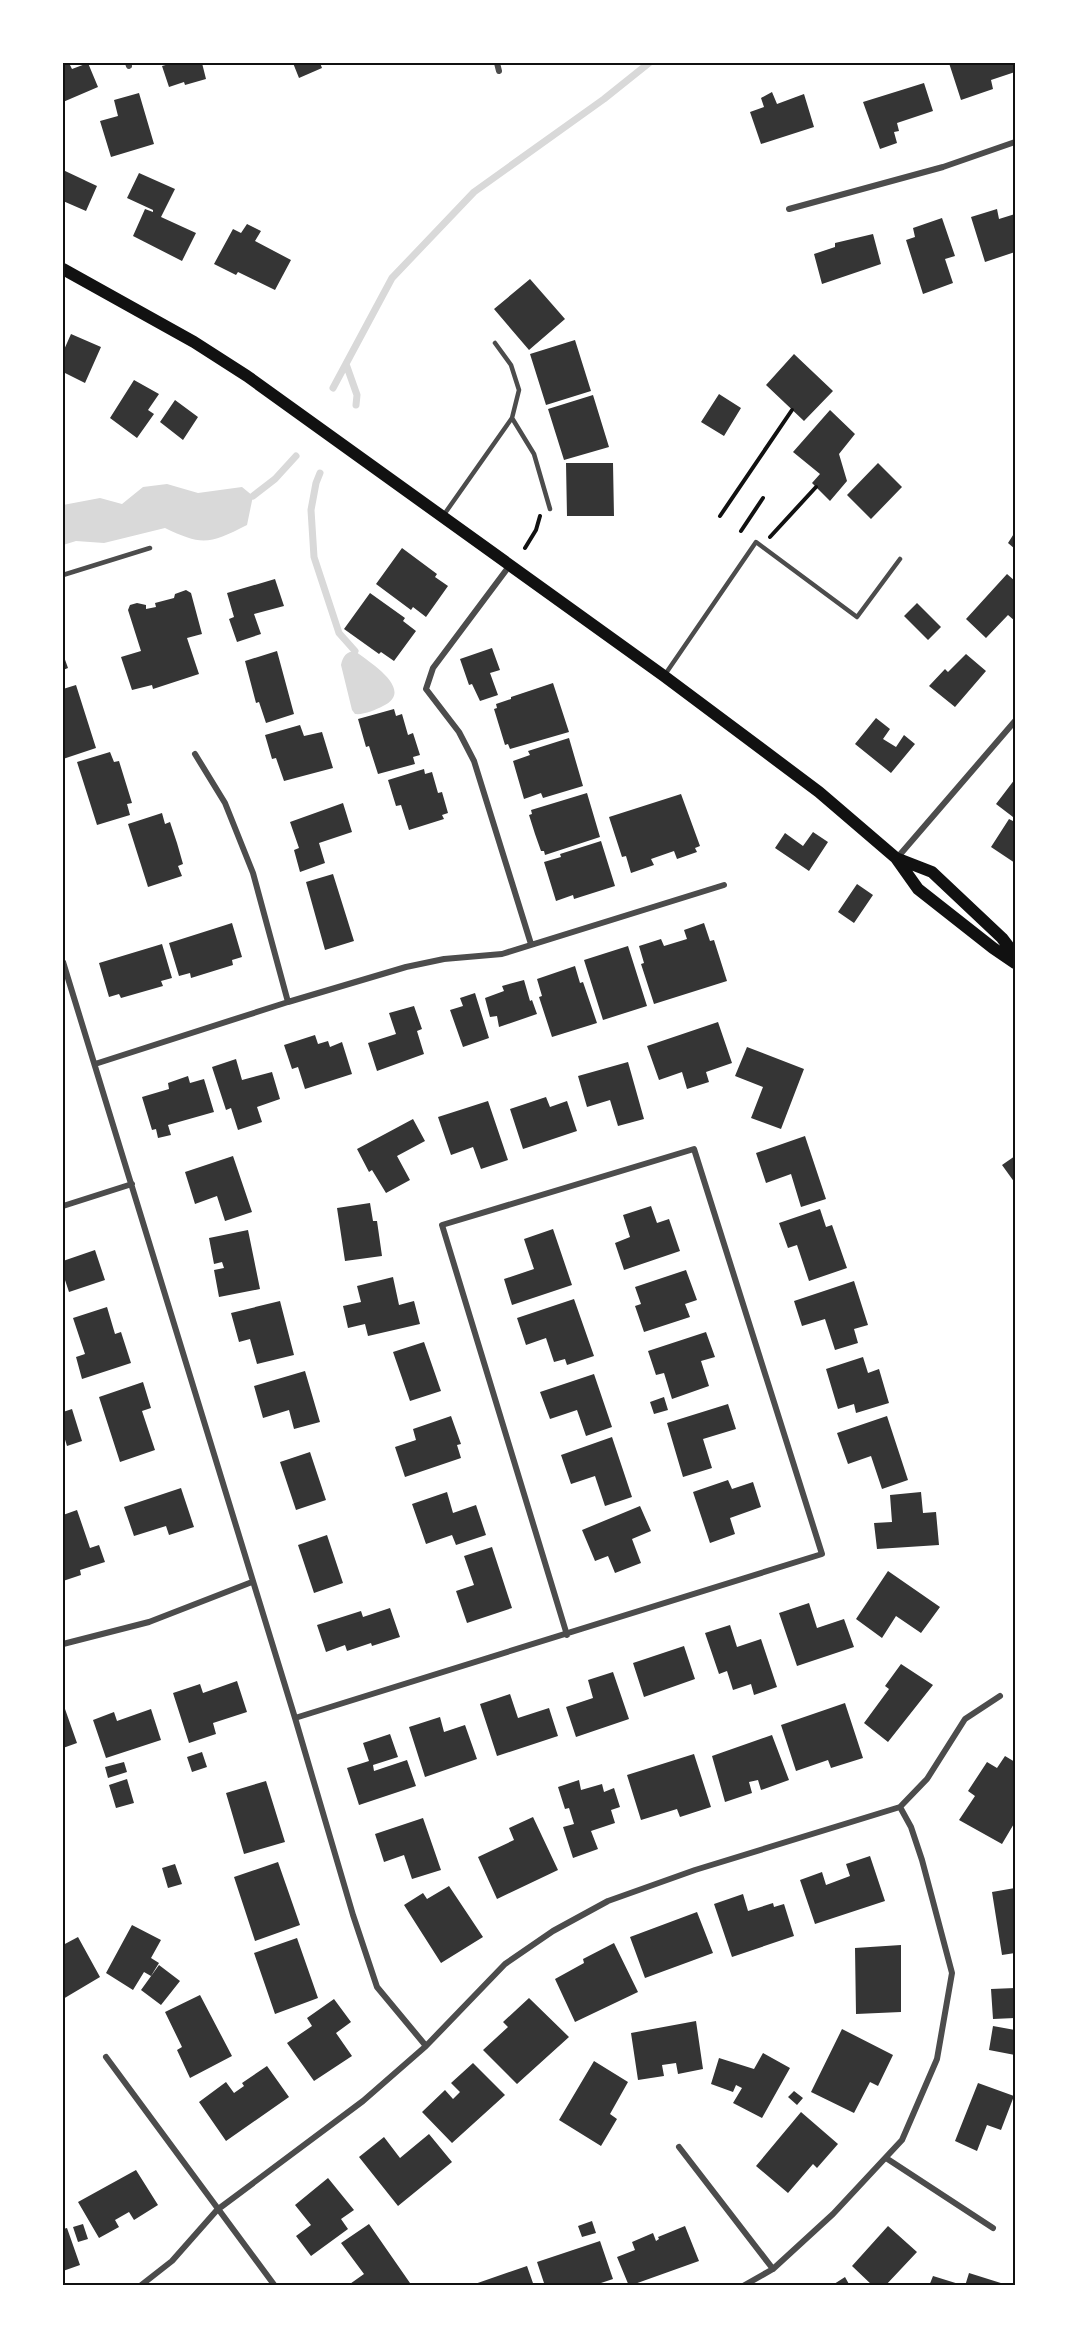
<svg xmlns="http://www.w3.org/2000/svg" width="1078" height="2349" font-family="'Source Serif 4',serif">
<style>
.water{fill:#d9d9d9}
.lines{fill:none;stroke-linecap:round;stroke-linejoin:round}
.stream{stroke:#d9d9d9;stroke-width:7}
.building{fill:#353535}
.path{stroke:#111;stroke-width:4}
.service{stroke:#4c4c4c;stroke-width:4.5}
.minor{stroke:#4c4c4c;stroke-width:6}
.secondary{stroke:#111;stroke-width:12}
.neatline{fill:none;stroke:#111;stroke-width:2}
</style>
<rect width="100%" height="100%" fill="#fff"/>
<path class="water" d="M167,484L198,493L242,487L253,496L247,525C210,544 202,546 165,528L104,543L76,541L63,545V505L100,498L122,504L143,487Z
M355,651C369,662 416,690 383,706C375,710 364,715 355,714L352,710L341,665C343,656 346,652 355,651Z"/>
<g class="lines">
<path class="stream" d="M346,364L357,395L356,405
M333,388L392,278L474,192L604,99L649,63
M320,473L316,483L311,510L314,557L339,633L355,651
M253,496L275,479L296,456"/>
</g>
<path class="building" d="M63,63H69L72,69L88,63L98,87L63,102Z
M173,63H202L206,79L185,85L184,82L169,87L162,66Z
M293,63H320L322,68L299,78Z
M949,63H1015V72L991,80L993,89L961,100Z
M924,83L933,111L897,123L899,131L894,132L897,143L880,149L863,102Z
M772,92L777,104L804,94L814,127L761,144L750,112L764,107L761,98Z
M139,93L154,144L111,157L100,121L118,116L114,100Z
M63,170L97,186L86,211L63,201Z
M139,173L175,189L161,217L196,233L182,261L133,236L145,209L153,212V210L127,198Z
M997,209L999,219L1015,214V252L985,262L971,217Z
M942,218L955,256L945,259L953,283L923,294L906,240L915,237L913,228Z
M247,224L261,231L255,241L291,260L275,290L238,272L236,275L214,264L233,229L241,233Z
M873,234L881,264L822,284L814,254L835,247V243Z
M530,279L565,319L529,350L494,309Z
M71,334L101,347L85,383L63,372V352Z
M575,340L591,391L546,405L530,354Z
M794,354L833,391L804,421L766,385Z
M134,380L159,394L148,410L154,414L137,438L110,418Z
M719,394L741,408L724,436L701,422Z
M593,395L609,447L564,460L548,409Z
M175,400L198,417L183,440L160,422Z
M830,410L855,434L839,454L847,481L830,501L812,483L820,474L793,452Z
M566,463H613L614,516H567Z
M878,463L902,487L871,519L847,495Z
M1015,532V549L1008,543Z
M402,548L437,574L435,577L448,586L426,617L413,607L411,610L376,584Z
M1007,574L1015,581V621L1008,615L986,638L966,619Z
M275,579L284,606L254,614L261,634L237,642L229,619L234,617L227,593Z
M186,590L191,593L202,634L187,638L199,674L153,689L152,685L132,690L121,657L141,651L128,610L130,605L137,603L146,605V609L156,607L155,603L174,598L175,594Z
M370,593L405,618L403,621L416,631L394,661L381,652L379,654L344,629Z
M917,603L941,627L928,640L904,616Z
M492,648L500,670L490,673L498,695L480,701L472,684L469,685L460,659Z
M277,651L294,714L266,723L259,702L256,703L245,661Z
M63,654L68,668L63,670Z
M966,654L986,671L955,707L929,686L945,669L948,672Z
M553,683L569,732L510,749L508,744L505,745L494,709L497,708L496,704L511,699V697Z
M76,685L96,748L63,759V689Z
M394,709L396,716L402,714L408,735L413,733L420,755L413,757L415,764L378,774L369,746L366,747L358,719Z
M876,718L890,729L883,739L896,747L904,735L915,744L891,773L855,744Z
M300,725L304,736L322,732L333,768L284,781L276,758L272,759L265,735Z
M569,738L583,786L543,798L541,793L524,799L513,761L530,755L528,751Z
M110,752L114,762L119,761L132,803L127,804L130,815L97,825L77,762Z
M424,769L425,774L432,772L438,793L442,792L448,813L442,815L444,819L409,830L401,805L396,806L388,780Z
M1015,779V815L1013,817L996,804Z
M587,793L600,837L545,855L544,851H541L535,834L529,815L532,814L531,810Z
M681,794L700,846L695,848L697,852L677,859L674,851L651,859L654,865L631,873L626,856L622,857L609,817Z
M343,803L352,832L319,843L325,863L300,872L294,850L299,848L290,822Z
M162,813L165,824L170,822L177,843L183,864L178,866L182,876L148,887L128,824Z
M1009,819L1015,822V863L991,847Z
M813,832L828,842L809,871L775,848L785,833L803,846Z
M601,841L615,886L574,899L573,895L556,901L544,862L561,857L560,854Z
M333,874L354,941L325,950L306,882Z
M857,884L873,895L854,923L838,912Z
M232,923L242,957L232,960L233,965L191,978L190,973L179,976L169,943Z
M704,923L710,941L714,940L727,981L654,1004L641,964L644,963L639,946L661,939L664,946L687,939L684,930Z
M162,944L172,978L161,981L163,986L121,998L119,994L109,997L99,963Z
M628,946L647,1006L603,1020L584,960Z
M575,966L580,983L583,982L597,1023L552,1037L539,997L542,996L537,979Z
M524,980L530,1001L532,1000L537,1014L499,1027L497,1016L490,1017L485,998L504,991L502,986Z
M475,993L489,1038L463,1047L450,1010L463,1006L460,998Z
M414,1006L422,1029L417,1031L424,1054L377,1071L368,1043L396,1034L389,1013Z
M718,1022L732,1063L706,1072L709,1082L687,1089L682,1072L659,1080L647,1046Z
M315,1035L318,1044L328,1041L330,1047L342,1042L352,1074L305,1089L298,1067L292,1069L284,1045Z
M747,1047L804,1069L781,1129L751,1118L763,1087L735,1076Z
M236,1059L242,1080L272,1072L280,1099L257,1107L262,1122L238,1130L231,1108L226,1110L212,1067Z
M628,1062L644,1119L618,1126L610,1100L587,1107L578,1076Z
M188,1076L190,1083L204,1079L214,1112L168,1125L171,1135L158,1138L156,1129L152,1130L142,1097L169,1089L168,1083Z
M546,1097L550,1107L567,1101L577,1131L523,1149L510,1109Z
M488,1101L508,1160L481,1169L473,1147L451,1155L438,1117Z
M413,1119L425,1141L397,1156L410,1180L386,1193L372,1170L369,1172L357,1149Z
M805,1136L826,1199L801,1207L791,1174L766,1183L756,1153Z
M233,1156L252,1212L225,1221L217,1196L195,1204L185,1172Z
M1015,1156V1183L1002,1165Z
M370,1203L373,1221H377L382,1256L345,1261L337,1208Z
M651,1206L657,1223L669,1219L680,1251L624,1270L615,1243L630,1237L623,1215Z
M820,1209L826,1227L832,1225L847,1268L809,1281L797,1245L788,1248L779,1223Z
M553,1229L572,1285L512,1305L504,1279L534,1269L524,1239Z
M248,1230L260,1289L219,1297L214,1270L224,1268L222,1262L214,1264L209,1238Z
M95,1250L105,1280L69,1292L63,1274V1261Z
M686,1270L697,1300L685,1304L690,1317L644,1332L635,1306L641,1304L635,1287Z
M393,1277L399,1305L414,1301L420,1324L368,1336L365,1324L348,1328L343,1306L361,1302L357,1286Z
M854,1281L868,1325L854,1329L858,1343L835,1350L825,1319L802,1326L794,1301Z
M574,1299L594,1356L567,1365L565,1359L554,1362L546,1338L526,1345L517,1318Z
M280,1301L294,1355L257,1364L250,1339L239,1342L231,1313Z
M107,1307L115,1334L121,1332L131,1363L82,1379L76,1357L85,1354L73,1318Z
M706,1332L715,1357L701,1361L709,1386L672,1399L664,1373L656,1375L648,1351Z
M424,1342L441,1391L410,1401L393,1352Z
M863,1357L868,1373L879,1369L889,1403L856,1413L854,1404L838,1409L826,1369Z
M305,1371L320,1422L294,1429L289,1410L263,1418L254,1386Z
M594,1374L612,1427L586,1436L577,1410L550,1419L540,1392Z
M143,1382L151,1408L142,1411L155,1450L120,1462L99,1397Z
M664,1397L668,1410L654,1414L650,1402Z
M728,1404L736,1429L703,1439L712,1468L683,1477L667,1423Z
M72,1409L82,1441L67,1446L63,1433V1412Z
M451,1416L461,1444L457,1445L461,1458L405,1477L395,1447L416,1440L413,1429Z
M887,1416L908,1480L882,1489L871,1456L848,1464L837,1433Z
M612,1437L632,1497L605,1506L595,1476L571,1484L561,1455Z
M310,1452L326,1500L296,1510L280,1462Z
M728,1480L732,1489L753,1482L761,1507L730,1518L735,1534L710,1543L693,1492Z
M181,1488L194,1527L169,1535L166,1526L134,1536L124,1507Z
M447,1492L453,1513L476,1505L486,1535L456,1545L452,1535L426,1544L412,1504Z
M921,1492L923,1513L936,1512L939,1545L877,1549L874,1523L892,1522L890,1495Z
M640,1506L651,1531L632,1539L641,1563L615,1573L608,1556L595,1561L582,1530Z
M77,1510L90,1548L99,1545L105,1562L80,1570L81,1575L63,1581V1515Z
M327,1535L343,1583L314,1593L298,1545Z
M492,1547L512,1608L467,1623L456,1591L474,1585L464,1556Z
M888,1571L940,1607L921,1633L896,1616L882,1638L856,1619Z
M809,1603L817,1628L844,1619L854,1647L797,1666L779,1613Z
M390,1608L400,1637L372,1646L371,1643L347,1651L345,1645L326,1652L317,1625L361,1611L363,1617Z
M730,1625L737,1647L761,1639L777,1687L754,1695L751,1684L733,1690L727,1671L719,1674L705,1633Z
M684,1646L695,1679L644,1697L633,1663Z
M901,1664L933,1685L888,1742L864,1723L889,1689L885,1686Z
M613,1672L629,1719L576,1737L566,1707L593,1698L588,1680Z
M237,1681L247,1712L213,1723L216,1734L189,1743L173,1693L200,1684L203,1693Z
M510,1694L518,1718L549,1708L558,1736L497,1756L480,1704Z
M845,1703L863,1758L831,1768L828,1760L796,1771L781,1725Z
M65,1709L77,1743L63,1748V1710Z
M151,1709L161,1740L106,1758L93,1720L114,1712L117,1721Z
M440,1717L444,1732L465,1725L477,1759L425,1777L409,1727Z
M390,1734L398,1757L373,1765L374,1771L407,1760L416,1786L359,1805L347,1768L369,1761L363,1743Z
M772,1735L789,1780L761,1790L758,1780L749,1782L752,1793L725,1802L712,1756Z
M202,1752L207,1767L192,1772L187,1757Z
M694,1754L711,1807L680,1817L677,1809L641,1820L627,1775Z
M1005,1756L1015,1762V1822L1002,1844L959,1820L975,1796L968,1791L987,1762L997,1768Z
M124,1762L127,1772L108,1778L105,1767Z
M127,1779L134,1803L116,1808L109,1785Z
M579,1780L581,1790L602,1784L604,1792L614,1788L620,1807L611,1810L615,1823L591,1831L598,1849L573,1858L563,1827L574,1824L569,1808L565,1809L558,1787Z
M266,1781L285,1842L244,1854L226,1793Z
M533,1817L558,1870L497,1899L478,1857L514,1840L509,1828Z
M423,1818L441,1870L412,1879L404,1855L384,1862L375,1834Z
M870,1856L885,1901L815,1924L800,1880L822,1872L826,1885L850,1876L846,1864Z
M278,1862L300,1925L255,1941L234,1877Z
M175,1864L182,1884L168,1888L162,1868Z
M449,1886L483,1937L441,1963L404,1905L423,1893L427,1899Z
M1015,1888V1953L1002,1955L992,1892Z
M743,1894L748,1911L773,1903L774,1907L784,1904L794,1936L732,1957L714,1904Z
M697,1912L713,1953L645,1978L630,1937Z
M132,1925L161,1940L151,1958L159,1963L151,1976L144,1972L133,1990L106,1973Z
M78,1937L100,1977L63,1999V1945Z
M297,1938L318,1998L275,2014L254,1953Z
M614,1943L638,1992L575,2022L555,1979L584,1963L583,1959Z
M901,1945V2012L856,2014L855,1948Z
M159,1965L180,1981L161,2005L141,1990Z
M1015,1988V2018L993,2019L991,1989Z
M200,1995L232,2056L190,2078L177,2050L182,2047L165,2012Z
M529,1998L569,2037L517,2084L483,2050L508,2027L503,2022Z
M334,1999L351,2022L336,2033L352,2056L314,2081L287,2043L312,2026L307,2018Z
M696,2021L703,2069L678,2074L676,2063L662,2065L664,2076L638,2080L631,2033Z
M993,2026L1015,2030V2055L989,2050Z
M842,2029L893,2055L878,2086L870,2082L854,2113L811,2092Z
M763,2053L790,2068L762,2118L733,2103L742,2088L736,2085L733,2092L711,2084L719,2058L754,2069Z
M594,2061L628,2082L610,2114L617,2119L601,2146L559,2120Z
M473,2063L505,2095L452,2143L422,2112L445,2090L453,2099L460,2092L451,2083Z
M267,2066L289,2097L226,2141L199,2102L226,2082L234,2093L244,2086L242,2083Z
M978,2083L1014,2096L1001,2130L987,2125L977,2151L955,2141Z
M794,2091L803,2098L797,2105L788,2097Z
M801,2112L838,2144L817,2168L813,2164L788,2193L756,2166Z
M429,2134L452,2162L398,2206L359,2157L384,2137L400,2158Z
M136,2170L158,2205L134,2220L129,2212L115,2220L119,2227L99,2238L78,2202Z
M328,2178L354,2210L341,2219L348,2229L311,2256L296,2236L311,2225L295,2205Z
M592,2221L596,2233L582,2237L578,2226Z
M83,2224L88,2239L78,2242L73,2227Z
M369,2224L410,2283L405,2286H347L364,2274L341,2243Z
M685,2226L699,2261L629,2286L617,2257L635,2250L632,2242L653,2233L656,2241L659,2239L658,2237Z
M888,2226L917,2252L885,2286H873L852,2266Z
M67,2228L80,2265L63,2271V2229Z
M600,2241L613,2279L592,2286H545L537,2262Z
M527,2266L534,2286H469Z
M969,2273L1004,2284L1003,2286H965Z
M933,2276L962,2285V2286H929Z
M845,2277L850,2286H831Z"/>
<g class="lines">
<path class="path" d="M720,516L792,410
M741,531L763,498
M770,537L816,487
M525,548L536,530L540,516"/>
<path class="service" d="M512,418L534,454L550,509
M443,516L512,418L519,390L511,365L495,343
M63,575L150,548
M664,676L756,542L857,617L900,559"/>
<path class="minor" d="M128,63L129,66
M497,63L499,71
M789,209L943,167L1015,142
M510,565L433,668L426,689L459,732L474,761L531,944
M195,754L225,803L253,873L288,1002
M897,858L1015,721
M63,962L295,1718L353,1915L377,1987L426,2046
M95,1064L288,1002L406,967L444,959L502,954L724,885
M63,1206L132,1184
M63,1644L149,1622L252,1582
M295,1718L822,1554L694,1149L442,1225L567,1635
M106,2057L275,2286
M679,2147L773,2269
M886,2158L993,2228
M140,2286L172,2261L217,2210L363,2101L426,2046L505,1964L553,1931L608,1901L695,1870L900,1807L927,1779L965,1719L1000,1696
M743,2286L773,2269L833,2214L902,2140L937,2059L952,1973L922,1860L911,1827L900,1807"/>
<path class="secondary" d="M63,269L194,342L247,376L664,676L819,792L896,858L918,889L993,948L1015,963
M896,858L932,872L1002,938L1015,955"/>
</g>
<rect width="1078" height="2349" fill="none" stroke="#ffffff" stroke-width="129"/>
<rect x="64" y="64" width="950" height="2220" class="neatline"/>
</svg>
